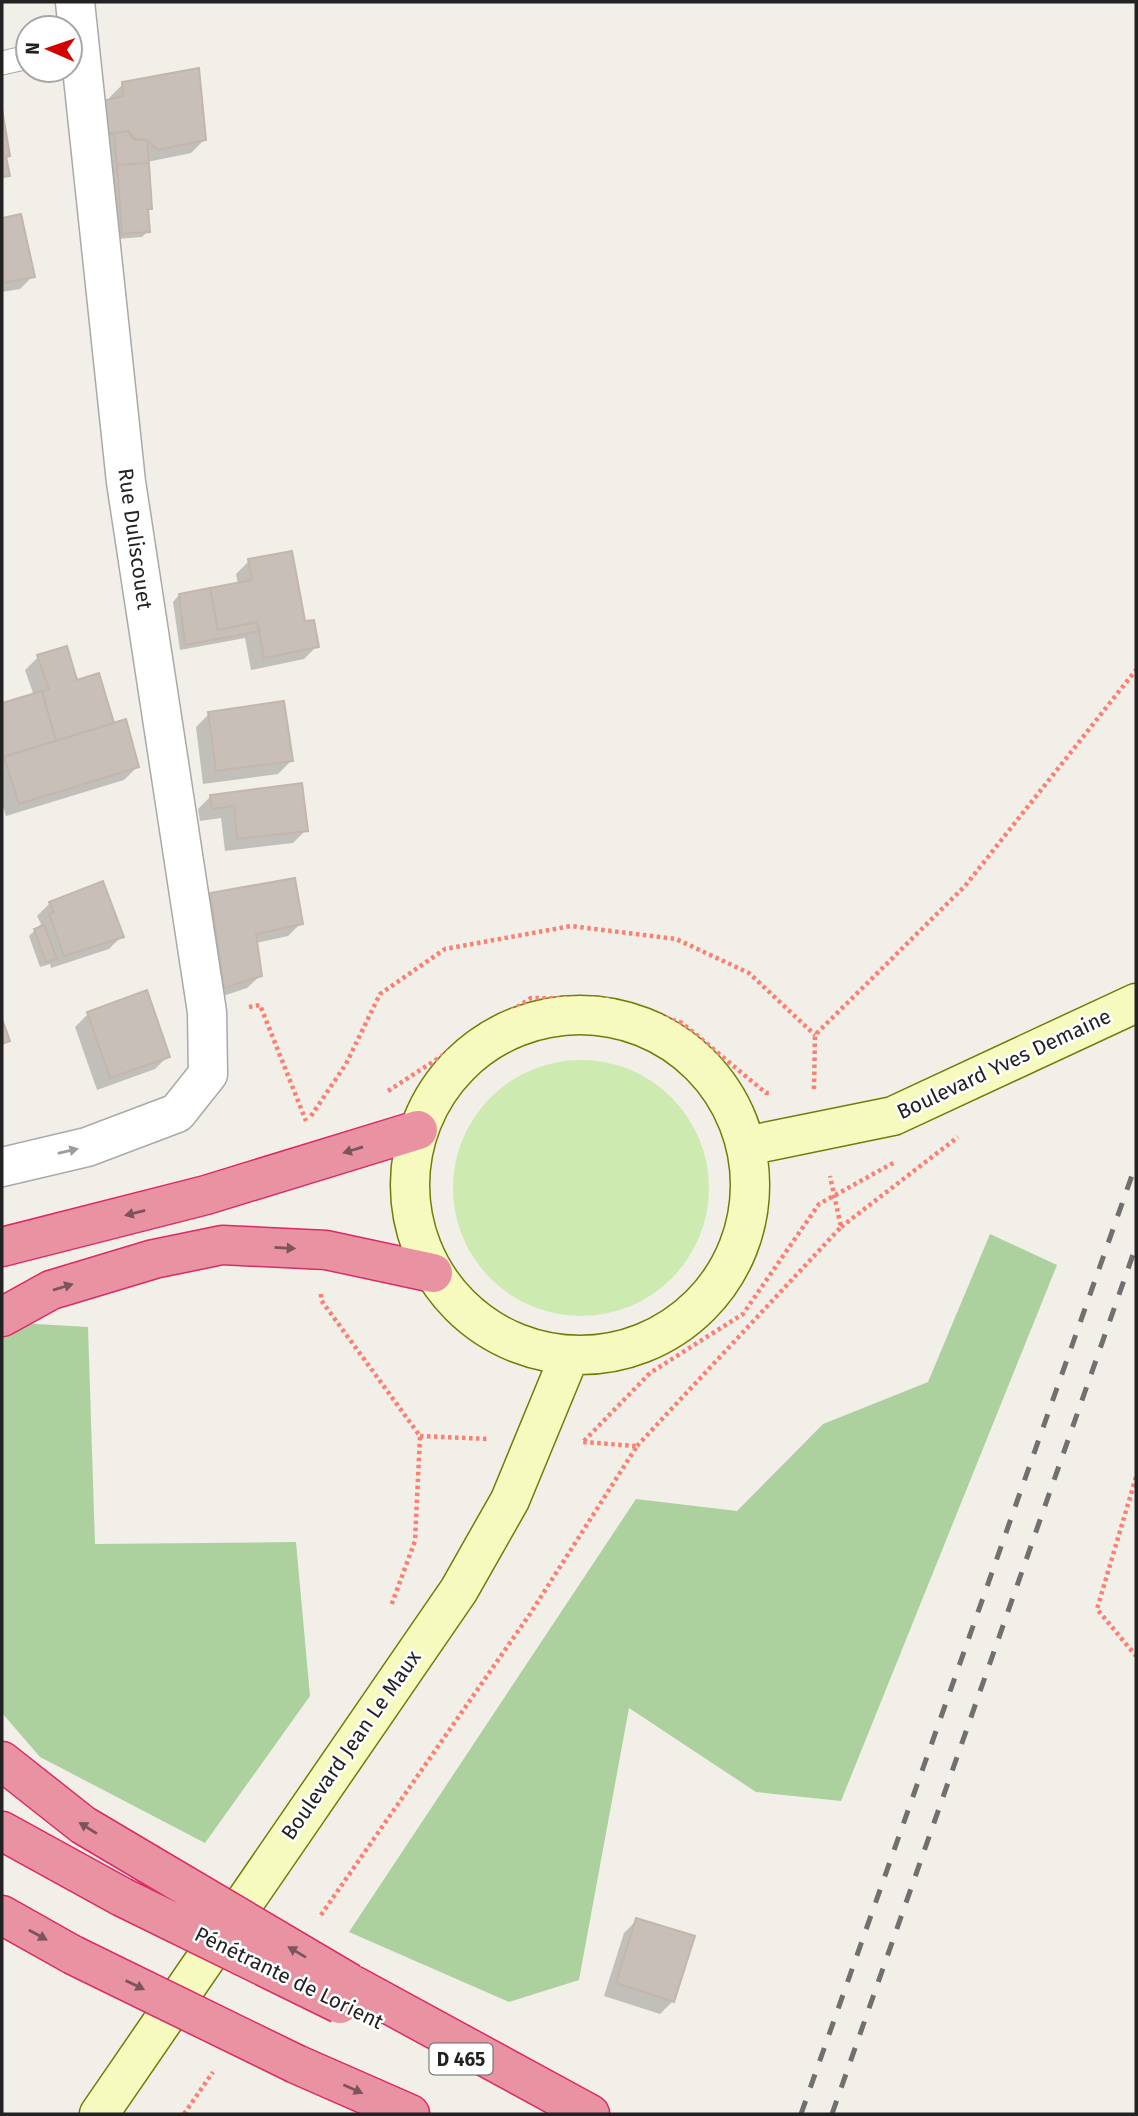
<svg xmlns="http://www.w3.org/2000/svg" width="1138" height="2116" font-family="'Fira Sans',sans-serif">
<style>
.grass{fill:#cdebb0}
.forest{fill:#add19e}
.shadow{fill:#0003}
.building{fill:#c7bfb8;stroke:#c4b6ab;stroke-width:2}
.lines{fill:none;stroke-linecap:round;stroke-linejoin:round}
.lane-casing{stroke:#a9a9a9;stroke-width:25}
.street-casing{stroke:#a9a9a9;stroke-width:41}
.secondary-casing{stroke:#707d05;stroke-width:41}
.highway-casing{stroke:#dc2a67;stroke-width:41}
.path{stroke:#fa8072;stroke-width:4.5;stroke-dasharray:3.5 3.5;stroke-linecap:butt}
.lane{stroke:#fff;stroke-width:23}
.street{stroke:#fff;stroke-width:38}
.secondary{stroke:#f7fabf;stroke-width:38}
.highway{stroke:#e892a2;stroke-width:38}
.rail{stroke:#707070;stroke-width:5;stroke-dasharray:14 14;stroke-linecap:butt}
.highway-bridge-casing{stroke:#dc2a67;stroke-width:41;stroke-linecap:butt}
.highway-bridge{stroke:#e892a2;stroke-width:38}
.oneway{fill:#7b545c}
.oneway2{fill:#9c9c9c}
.labels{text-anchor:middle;stroke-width:5;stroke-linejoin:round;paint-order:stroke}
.shield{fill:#fff;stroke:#646464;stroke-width:2}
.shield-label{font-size:19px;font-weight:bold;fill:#222}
.street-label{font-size:21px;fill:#222;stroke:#fff}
</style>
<rect width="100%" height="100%" fill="#f2efe9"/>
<path class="grass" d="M453 1188a128 128 0 1 1 256 0a128 128 0 1 1-256 0Z"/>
<path class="forest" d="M990,1234L1057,1265L841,1801L756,1792L629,1708L579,1980L509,2002L349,1932L636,1499L737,1511L823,1424L928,1382Z
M2,1322L88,1327L95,1544L296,1542L310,1696L205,1843L40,1757L2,1713Z"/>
<path class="shadow" d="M123,84L204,140L191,153L147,162L151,208L147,212L148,231L142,237L117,239L94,146L110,97Z
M20,216L33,276L20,289L2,292V220Z
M249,561L304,624L317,646L304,659L251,670L245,638L180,650L173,602L179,595L238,584L236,574Z
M38,657L76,682L113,725L137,767L124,780L6,816L2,803V705L34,696L25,670Z
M209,714L291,761L278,774L203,784L196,727Z
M211,796L306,830L293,843L225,851L221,818L200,821L198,809Z
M211,894L301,923L288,936L256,943L261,975L247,988L211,1000L198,907Z
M50,903L122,936L109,949L51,968L50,964L40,967L29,936L41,924L37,916Z
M88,1014L168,1056L155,1069L97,1090L75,1027Z
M637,1920L673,2001L660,2014L604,1996L624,1933Z"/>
<path class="building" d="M199,68L206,140L158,150L147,140L133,139L128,131L107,134L102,101L123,96L122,82Z
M2,109L10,156L6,157L10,176L2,177Z
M128,131L136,140H147L149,163L117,165L114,133Z
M149,163L152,209H148L150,232L122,234L117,165Z
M21,214L35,277L2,283V218Z
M292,551L305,621L314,620L319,647L264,658L257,622L218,630L210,588L252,580L248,559Z
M210,588L218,630L257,622L260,631L185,645L179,594Z
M67,646L77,680L99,673L114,723L56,741L42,691L49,689L37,655Z
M42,691L56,741L2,757V703Z
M284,701L293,761L216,771L208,712Z
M126,719L139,767L19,804L4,757Z
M302,783L308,831L237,839L234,806L212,809L210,795Z
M295,878L303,924L256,934L262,976L224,988L210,893Z
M103,881L124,937L64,956L49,914L54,912L49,902Z
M44,925L57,959L46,962L34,929Z
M147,990L170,1057L110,1078L87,1012Z
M2,1019L10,1041L2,1044Z
M636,1918L695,1936L674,2002L616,1983Z"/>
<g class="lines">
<g class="lane-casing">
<path id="lane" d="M2,63L28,57"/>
</g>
<g class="street-casing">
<path id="street" d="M2,1167L87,1147L177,1113L208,1074L207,1012L126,482L75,2"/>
</g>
<g class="secondary-casing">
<path id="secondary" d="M410 1185a170 170 0 1 1 340 0a170 170 0 1 1-340 0Z
M746,1146L893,1116L1136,1003
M99,2114L459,1590L510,1500L569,1357"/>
</g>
<g class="highway-casing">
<path id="highway" d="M2,1247L206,1195L418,1130
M2,1317L51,1290L154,1259L222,1245L326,1250L433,1273
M2,1761L83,1825L147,1863
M2,1831L122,1897
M2,1915L73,1955
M355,1986L590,2114
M296,2064L410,2114"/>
</g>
<path class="path" d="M249,1007L260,1005L306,1121
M814,1089L815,1035L965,886L1136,670
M388,1091L531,998L606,999L682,1023L766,1093H771
M311,1116L346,1064L380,994L445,949L571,926L676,939L749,973L815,1035
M841,1227L958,1137
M321,1294V1300L420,1436L415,1541L391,1606
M420,1436L489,1439
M584,1441L650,1373L743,1314L819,1204L895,1162
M637,1446L841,1227L830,1176
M1136,1477L1097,1609L1136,1656
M321,1915L530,1614L637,1446L582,1442
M184,2114L213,2072"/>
<use href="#lane" class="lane"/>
<use href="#street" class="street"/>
<use href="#secondary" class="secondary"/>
<use href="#highway" class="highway"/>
<path class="rail" d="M801,2114L1136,1164
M832,2114L1136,1246"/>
<g class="highway-bridge-casing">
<path id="highway-bridge" d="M147,1863L350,1983
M122,1897L340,2004
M73,1955L296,2064"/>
</g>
<use href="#highway-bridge" class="highway-bridge"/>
</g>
<defs><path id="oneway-solid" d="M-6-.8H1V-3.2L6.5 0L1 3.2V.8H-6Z" transform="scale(1.75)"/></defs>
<g class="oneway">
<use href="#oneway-solid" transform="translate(353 1150) rotate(163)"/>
<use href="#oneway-solid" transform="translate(135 1213) rotate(166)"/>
<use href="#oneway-solid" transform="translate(285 1248) rotate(3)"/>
<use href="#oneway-solid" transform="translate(63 1287) rotate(-17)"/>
<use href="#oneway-solid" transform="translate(88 1828) rotate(-148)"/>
<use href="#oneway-solid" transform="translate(38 1935) rotate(29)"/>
<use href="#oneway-solid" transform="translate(297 1952) rotate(-149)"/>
<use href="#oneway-solid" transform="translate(135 1985) rotate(26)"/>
<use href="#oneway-solid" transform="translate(353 2089) rotate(24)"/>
</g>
<use class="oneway2" href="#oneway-solid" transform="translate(68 1151) rotate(-13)"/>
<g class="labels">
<rect class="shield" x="429.5" y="2043.5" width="63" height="31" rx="5"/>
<g class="shield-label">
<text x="461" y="2066">D 465</text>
</g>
<g class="street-label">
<text transform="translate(135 539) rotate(82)" y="7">Rue Duliscouet</text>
<text transform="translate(1004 1064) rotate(-25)" y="7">Boulevard Yves Demaine</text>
<text transform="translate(351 1745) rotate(-55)" y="7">Boulevard Jean Le Maux</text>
<text transform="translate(289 1978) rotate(26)" y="7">Pénétrante de Lorient</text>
</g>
</g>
<rect width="1138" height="2116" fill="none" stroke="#222222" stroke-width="7"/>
<g transform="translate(49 49) rotate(272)"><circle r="33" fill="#ffffff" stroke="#a7a7a7" stroke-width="2"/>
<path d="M0-5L12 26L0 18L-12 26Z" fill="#d40000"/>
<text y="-10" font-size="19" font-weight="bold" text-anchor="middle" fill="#222222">N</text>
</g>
</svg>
